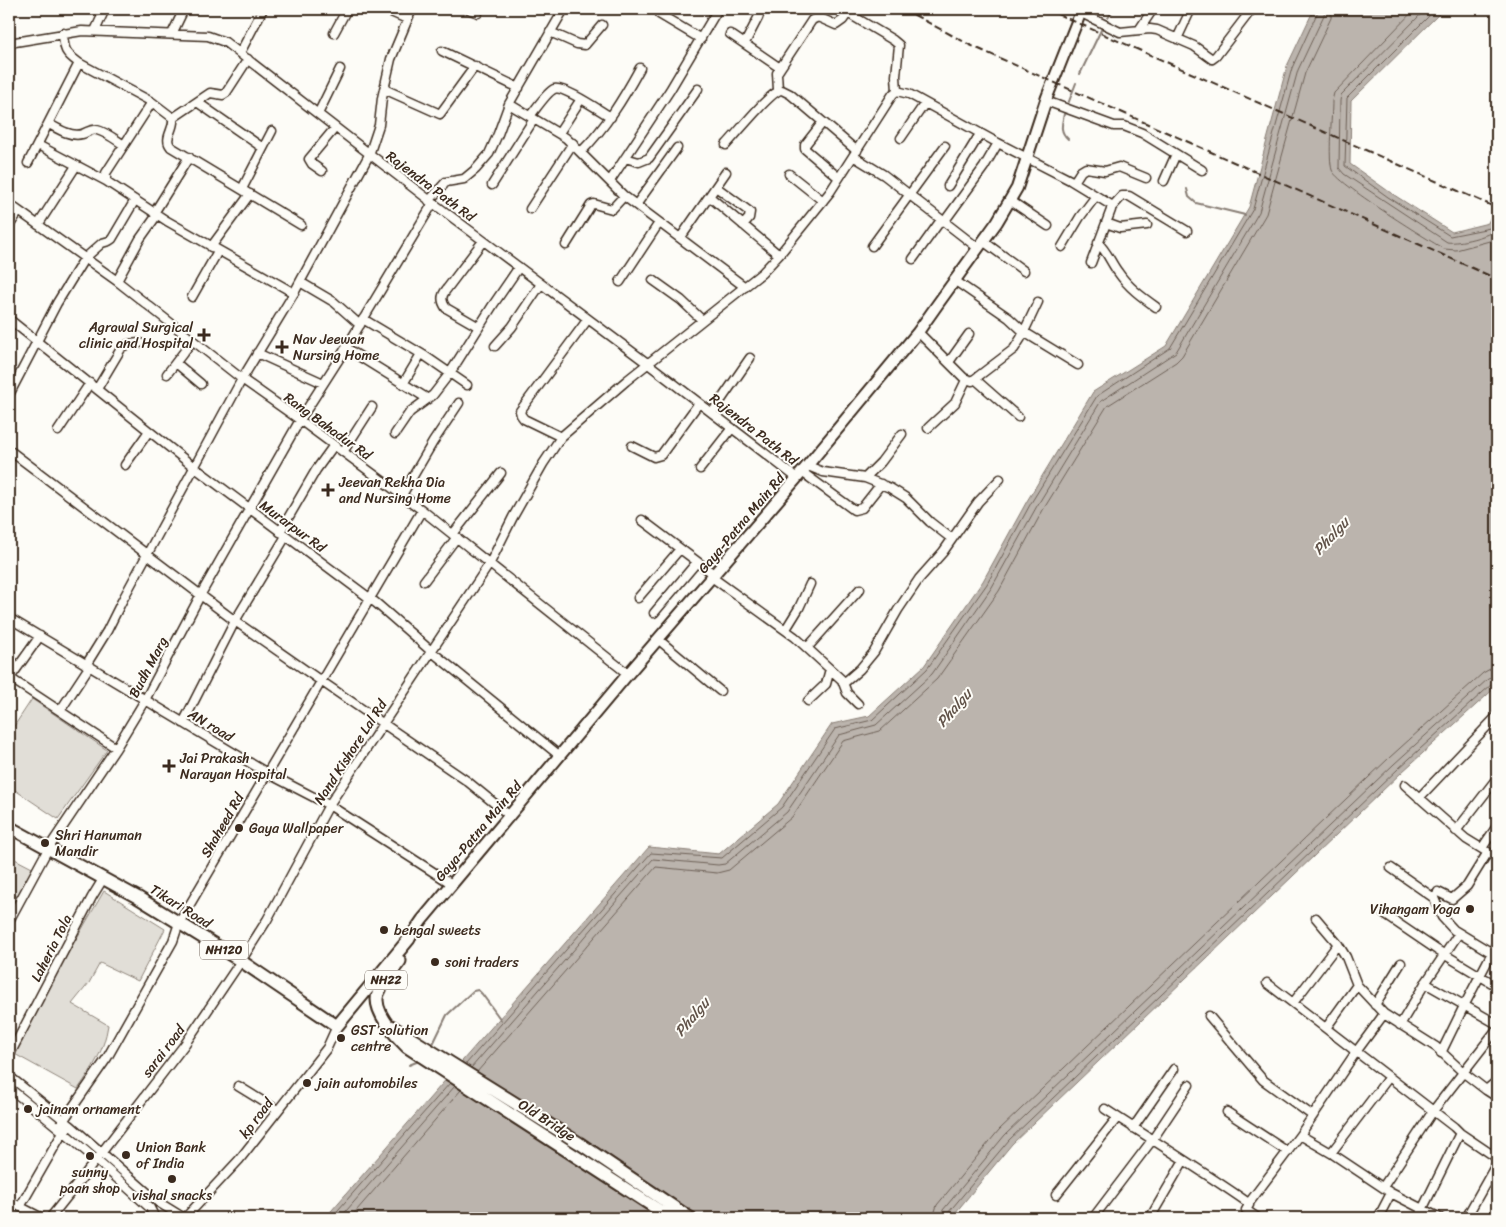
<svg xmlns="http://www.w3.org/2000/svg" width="1506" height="1227" font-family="Sriracha,sans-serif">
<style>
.green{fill:#e1ded7;stroke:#8e847a}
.water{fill:#bbb4ad;stroke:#887d74}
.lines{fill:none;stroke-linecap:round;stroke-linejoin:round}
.shore{stroke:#6e6157;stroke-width:1}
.stream{stroke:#887d74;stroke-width:2}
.minor-casing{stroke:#3b2a1e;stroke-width:11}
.major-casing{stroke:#3b2a1e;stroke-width:14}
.highway-casing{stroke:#3b2a1e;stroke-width:15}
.minor{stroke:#fdfcf7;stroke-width:8}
.major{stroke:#fdfcf7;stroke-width:10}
.highway{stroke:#fdfcf7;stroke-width:11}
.rail{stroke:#3b2a1e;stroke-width:2;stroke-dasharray:8 4;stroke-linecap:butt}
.poi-dot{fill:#3b2a1e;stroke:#fdfcf7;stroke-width:2}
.labels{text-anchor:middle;stroke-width:4;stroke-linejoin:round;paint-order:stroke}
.shield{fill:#fdfcf7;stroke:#75695f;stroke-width:1}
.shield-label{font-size:12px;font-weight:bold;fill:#3b2a1e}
.street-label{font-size:14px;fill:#3b2a1e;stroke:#fdfcf7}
.poi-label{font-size:14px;fill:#3b2a1e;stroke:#fdfcf7;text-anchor:start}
.water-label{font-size:15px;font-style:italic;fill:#615349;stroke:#fdfcf7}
</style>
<rect width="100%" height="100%" fill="#fdfcf7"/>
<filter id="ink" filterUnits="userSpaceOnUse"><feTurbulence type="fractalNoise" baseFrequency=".02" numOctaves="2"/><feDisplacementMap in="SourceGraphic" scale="10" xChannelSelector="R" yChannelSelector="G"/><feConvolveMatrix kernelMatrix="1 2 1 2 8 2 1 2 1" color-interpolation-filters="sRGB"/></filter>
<g filter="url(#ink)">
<path class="green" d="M32,699L107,750L58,819L9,786V734Z
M9,856L34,869L18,897L9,893Z
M104,891L165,929L138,981L100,963L89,983L72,1004L108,1025C104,1051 93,1068 78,1089L11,1052Z"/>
<path class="water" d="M1314,9H1444L1351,101L1350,164L1391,193L1452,232L1488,223L1497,202V686L1402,772L1012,1144L951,1218H325L649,847L719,854L778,804L832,724L869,716L924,666L983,581L1027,501L1093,392L1166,346L1249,207L1287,66Z"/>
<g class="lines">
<path class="shore" d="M1415,9L1334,93L1332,101C1332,117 1328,157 1332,170C1336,183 1427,239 1444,249L1456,250L1497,239
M1426,9L1341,95L1340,101L1339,168L1344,174L1447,242C1457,244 1490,236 1497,229
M1436,9L1347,98L1345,166L1388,197L1450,236L1490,228L1492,225L1497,214
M466,1064L651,853L722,858L782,807L835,729L872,720L927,669L987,584L1031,503L1097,396L1170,348L1253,209L1292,68L1319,9
M471,1068L653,859L718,865L725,864L787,812L839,735L876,725L932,674L992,587L1037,506L1101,401L1176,352L1259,212L1298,70L1324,15L1325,9
M477,1072L656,867L717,873L729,870L792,817L843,741L880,731L937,679L999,591L1043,510L1107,406L1176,362L1182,356L1266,214L1305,73L1331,18L1332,9
M331,1218L450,1083
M340,1218L455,1086
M350,1218L461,1090
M933,1218L937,1205L999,1130L1389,758L1483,673L1490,669H1497
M941,1218L943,1210L1005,1135L1394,764L1488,679L1497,676
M947,1218L948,1213L1009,1140L1399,768L1492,684L1497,682"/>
<path class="stream" d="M1108,18L1114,9
M1080,74L1102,28
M1068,104L1076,83
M1064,114C1062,124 1059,131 1068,139
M1187,189L1189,197L1196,203L1245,215
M432,1046L447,1015L473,991L478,990L482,994L501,1020
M409,1065L419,1061"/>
<g class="minor-casing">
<path id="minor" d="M384,9L407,19
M468,9L478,13
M841,9L893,40L899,45L896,76L897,91
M1073,9L1120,32L1150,29L1157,30L1194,46L1212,59L1216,56L1252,9
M659,14L701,39
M1139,30L1153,9
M95,31L105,9
M550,32L577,44L585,45L602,25
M63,33C64,50 65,53 79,63L152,102L173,118C175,129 163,138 171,147L301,225
M334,33L347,9
M172,34L184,9
M730,34L780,68
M1177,39L1191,9
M9,43L82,31L208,36L225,42L433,203L647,363L797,478
M745,43L758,18L761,9
M442,51L519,88
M240,53L263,9
M384,89L440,114L475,66
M778,90L777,73L812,20L818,17L836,25L843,20L847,14
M1046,101L1114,126H1124L1142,133L1202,170
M152,102L106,173V181L167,221L294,293
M197,102L263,148
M509,104L566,138L624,196L745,287
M318,114L340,69
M530,116C535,110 547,92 554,89C563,85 602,112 611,117
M173,118L210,93L223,95L226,93L248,59
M823,122L805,145V149L839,178
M49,124C58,129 71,137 82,134C87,133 91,128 97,130C106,132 116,140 124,145
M559,133L581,99
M901,138L925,103
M38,145L106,181
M726,145C736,135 771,90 782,90L790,94L803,105L857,151
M581,152C606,127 623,99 640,68
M853,156L884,175L978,248
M625,158L639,162L649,158L698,89
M28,163L79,63
M322,171L312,164L309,159L335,128
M789,174L823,201
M610,181L670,90L718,9
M1164,181L1176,154
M1074,182L1081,171L1086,168L1105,171L1119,167L1146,178
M492,185L534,119
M948,186L980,134
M716,187L750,212L749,218L743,225
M242,189L272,131
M710,197L779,255
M429,201L446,182L464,179L476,169L489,154L498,134L509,104L564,9
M1011,201L1048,226
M9,204L117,281L242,379L300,420L422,510L628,674
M636,205L677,148
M1112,207L1122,196H1129L1187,231
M530,209L573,143
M154,213L189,157
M944,222L984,167L998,143
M1106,223L1120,228L1147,225
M38,225L76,166
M9,226L19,211
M681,237L726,172
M983,241L1024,271
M1098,243C1107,251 1111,263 1118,272C1128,287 1142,297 1156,307
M566,245L591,205L594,204L612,209L624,196
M872,246L945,146
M211,247L250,194
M1062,247L1080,217L1096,196
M913,259L941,220
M653,280L681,300L702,320
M954,280L1009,318L1024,332L1078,365
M117,281L140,239L157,215
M300,282L334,302L360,325
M620,282L659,223
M192,297L218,251
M9,319L194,467L376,603L431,651L560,756
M363,319L425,356L467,385
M479,327L446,308C441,301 441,296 446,290L483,241
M918,332L964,378L972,381L1014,349L1021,338L1038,302
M495,346L512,327L541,284
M346,348L428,399
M257,353L323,383
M949,362L969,334
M176,363L201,384
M167,374L193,340
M975,379L1018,417
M403,384L421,354
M97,389L122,347L129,344L140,343
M9,395L57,303L84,259L102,243L109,241L112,239L135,200
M712,413L750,358
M928,428L955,403L966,380
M58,431L90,383
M395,434L410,412L433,395L450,373L493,305L519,267
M561,437L524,419L521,415L520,411L588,319
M632,446L654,457L661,455L699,403
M9,450L235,621L321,681L467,781L510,816
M343,452L372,407
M125,465L149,431
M808,466L823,472L865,478L890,488L906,498L930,522L952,539
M700,469L732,428
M802,472L854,510L862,508L881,484
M865,478L881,462L902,434
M402,495L433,442L459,403
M642,520L715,575
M280,532L316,470L334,445
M453,534L501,473
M713,578L795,637L842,680L847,693L858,704
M424,581L457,537
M638,598L680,549
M654,613L697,562
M9,618L267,773L329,805L452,884
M786,629L799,608L810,584
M659,640L720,691
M807,648L860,589
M86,665L107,631L122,601L242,379L294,293L369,155L379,125L382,98L391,59L412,9
M10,678L40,636
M9,680L10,678L116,748
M844,683L860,669L874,652L898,610L919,579L943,552L978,502L1000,479
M808,701L826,684L830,669
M60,711L89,667
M183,723L235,621L286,536
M1405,785L1466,839L1497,858
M1419,798L1497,716
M1456,831L1497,778
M1482,848L1497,826
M1391,868L1434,898L1442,917L1454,930L1497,956
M1438,892L1452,899L1467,886L1488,852
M1384,914L1437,950L1497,986
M9,921L48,849L116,748L145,700L201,594L300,420L346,348L433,203
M1267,983L1454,1127L1460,1133L1497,1158
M1425,983L1497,1024
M1293,1003L1338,944
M1375,1005L1401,963
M1384,1014L1436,1047L1464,1073L1486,1090L1497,1097
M1209,1016L1263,1080L1313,1116
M1400,1025L1424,985L1459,933
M1326,1028L1357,985
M1441,1053L1464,1006L1497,943
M9,1056L92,897L103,879
M9,1076L70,1125L158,1202L184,1218
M238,1086L277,1110
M9,1088C58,1126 104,1166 150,1208L155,1218
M1486,1090L1497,1081
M1105,1109C1152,1140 1201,1170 1247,1202L1249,1205L1246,1210L1258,1218
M1227,1112L1288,1152
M59,1127L107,1058L173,941L179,923L422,510
M1133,1128L1174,1069
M1300,1135L1331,1153L1391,1193L1440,1218
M1331,1153L1389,1077
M1383,1187L1433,1111L1497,1029
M1056,1195L1117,1118
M9,1201L42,1218
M1249,1203L1300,1135L1356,1052L1384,1014L1357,985L1346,957L1338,944L1316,918
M20,1207L59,1139L67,1129
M50,1218L86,1173L185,1044L241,961L267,920L329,805L490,563L513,517L543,464L561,437L626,381L762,273L779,255L830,192L893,94L897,91L909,94L998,143L1070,180L1111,205V210L1091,263
M185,1218L239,1160L327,1048L337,1026
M1093,1218L1153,1139L1189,1085
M1150,1218L1184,1160
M1378,1218L1391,1193
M1418,1218L1460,1133
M1466,1218L1497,1163"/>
</g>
<g class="major-casing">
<path id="major" d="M409,939L422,920L628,674L797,478L918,332L937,305L997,222L1017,188L1047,97L1082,9"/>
</g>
<g class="highway-casing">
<path id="highway" d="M9,827L137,897L241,961L337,1026L409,939
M400,961C393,971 382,982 378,994C372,1011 396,1036 407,1047L671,1218
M391,1026L579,1143L690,1218"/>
</g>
<use href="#minor" class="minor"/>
<use href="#major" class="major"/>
<use href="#highway" class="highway"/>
<path class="rail" d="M903,9L970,45L1497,279
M1046,9L1497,208"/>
</g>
</g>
<g class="poi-dot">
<path d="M201.5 327.5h5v5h5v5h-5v5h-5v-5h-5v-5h5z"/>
<path d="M279.5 339.5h5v5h5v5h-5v5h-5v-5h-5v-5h5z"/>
<path d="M325.5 482.5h5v5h5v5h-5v5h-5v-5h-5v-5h5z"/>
<path d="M166.5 758.5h5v5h5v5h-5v5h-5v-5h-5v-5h5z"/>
<circle cx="239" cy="828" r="5"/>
<circle cx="45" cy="843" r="5"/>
<circle cx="1470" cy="909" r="5"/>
<circle cx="384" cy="930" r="5"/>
<circle cx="435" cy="962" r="5"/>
<circle cx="341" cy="1038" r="5"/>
<circle cx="307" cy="1083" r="5"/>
<circle cx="28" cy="1109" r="5"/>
<circle cx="126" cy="1155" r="5"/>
<circle cx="90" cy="1156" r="5"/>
<circle cx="172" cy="1179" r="5"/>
</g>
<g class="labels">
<g class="shield">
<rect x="200" y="940.5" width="48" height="19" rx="4"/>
<rect x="365" y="970.5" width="42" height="19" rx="4"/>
</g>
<g class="shield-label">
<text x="224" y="954">NH120</text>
<text x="386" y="984">NH22</text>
</g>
<g class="street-label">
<text transform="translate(431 186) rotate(37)" y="5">Rajendra Path Rd</text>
<text transform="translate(328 426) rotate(36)" y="5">Rang Bahadur Rd</text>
<text transform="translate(754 429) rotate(38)" y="5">Rajendra Path Rd</text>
<text transform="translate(741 523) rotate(-50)" y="5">Gaya-Patna Main Rd</text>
<text transform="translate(293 526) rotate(36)" y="5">Murarpur Rd</text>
<text transform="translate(148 667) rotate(-62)" y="5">Budh Marg</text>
<text transform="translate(211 725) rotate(31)" y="5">AN road</text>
<text transform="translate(350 752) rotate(-57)" y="5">Nand Kishore Lal Rd</text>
<text transform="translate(222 825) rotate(-60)" y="5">Shaheed Rd</text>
<text transform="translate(478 831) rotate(-50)" y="5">Gaya-Patna Main Rd</text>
<text transform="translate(181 906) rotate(32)" y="5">Tikari Road</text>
<text transform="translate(51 948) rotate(-63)" y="5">Laheria Tola</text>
<text transform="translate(163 1051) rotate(-53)" y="5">sarai road</text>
<text transform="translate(256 1118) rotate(-53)" y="5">kp road</text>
<text transform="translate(547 1120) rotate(33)" y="5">Old Bridge</text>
</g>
<g class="poi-label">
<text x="193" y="332" text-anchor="end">Agrawal Surgical<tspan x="193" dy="16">clinic and Hospital</tspan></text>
<text x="293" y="344">Nav Jeewan<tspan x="293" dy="16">Nursing Home</tspan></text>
<text x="339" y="487">Jeevan Rekha Dia<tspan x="339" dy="16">and Nursing Home</tspan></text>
<text x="180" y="763">Jai Prakash<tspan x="180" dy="16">Narayan Hospital</tspan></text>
<text x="249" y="833">Gaya Wallpaper</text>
<text x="55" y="840">Shri Hanuman<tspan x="55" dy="16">Mandir</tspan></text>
<text x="1460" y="914" text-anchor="end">Vihangam Yoga</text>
<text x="394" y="935">bengal sweets</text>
<text x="445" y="967">soni traders</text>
<text x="351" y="1035">GST solution<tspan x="351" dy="16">centre</tspan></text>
<text x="317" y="1088">jain automobiles</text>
<text x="38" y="1114">jainam ornament</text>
<text x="136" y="1152">Union Bank<tspan x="136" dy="16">of India</tspan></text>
<text x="90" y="1177" text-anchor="middle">sunny<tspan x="90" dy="16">paan shop</tspan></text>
<text x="172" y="1200" text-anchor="middle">vishal snacks</text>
</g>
<g class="water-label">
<text transform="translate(1331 536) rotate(-47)" y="5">Phalgu</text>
<text transform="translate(954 708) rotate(-49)" y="5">Phalgu</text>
<text transform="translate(692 1017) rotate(-50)" y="5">Phalgu</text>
</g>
</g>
<rect width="1506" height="1227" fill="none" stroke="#fdfcf7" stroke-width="30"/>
<rect x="15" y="15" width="1476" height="1197" fill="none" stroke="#3b2a1e" stroke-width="2" filter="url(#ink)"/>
</svg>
